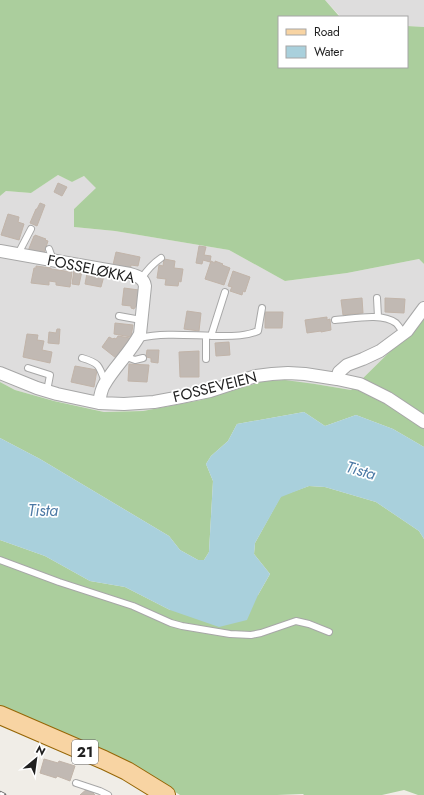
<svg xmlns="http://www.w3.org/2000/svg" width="424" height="795" font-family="Jost,sans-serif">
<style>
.residential{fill:#dedddd}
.forest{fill:#abce9d}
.water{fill:#a9d0dc}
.building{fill:#c1b9b3;stroke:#c1b4a9}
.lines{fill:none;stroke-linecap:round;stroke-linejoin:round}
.lane-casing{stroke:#a7a7a7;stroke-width:8}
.street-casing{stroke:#a7a7a7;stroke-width:14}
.primary-casing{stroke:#966606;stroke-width:20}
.lane{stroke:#fff;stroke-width:6}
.street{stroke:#fff;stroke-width:12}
.primary{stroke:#f8d4a3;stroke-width:18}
.rail-casing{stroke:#6e6e6e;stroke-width:4.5}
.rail{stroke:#fff;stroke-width:3;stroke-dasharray:9;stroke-linecap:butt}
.labels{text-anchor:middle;stroke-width:3.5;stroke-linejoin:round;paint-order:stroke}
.shield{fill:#fff;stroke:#636363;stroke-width:1}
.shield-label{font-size:14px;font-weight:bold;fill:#202020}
.street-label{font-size:15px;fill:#202020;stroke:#fff}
.water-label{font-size:16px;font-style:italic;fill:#4c79a5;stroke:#fff}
</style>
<rect width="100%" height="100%" fill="#f0ede7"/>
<path class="residential" d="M325,0H424V27L407,26V17H344L340,16Z
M58,175L72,182L84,176L97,188L74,209V227L115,231L229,250L285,281L347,273L419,259L424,264V318L351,390L315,384L201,400L143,411L104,412L54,401L15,390L0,382V196L6,191L31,193Z"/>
<path class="forest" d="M0,0H325L339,16L344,17H279V67H407V26L424,27V264L419,259L347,273L285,281L229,250L115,231L74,227V209L96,188L84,176L72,182L58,175L31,193L6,191L0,196Z
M424,318V447L393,429L356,415L325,426L304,412L237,424L228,441L211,456L206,464L213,481L209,552L204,560H198L180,550L169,536L40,459L0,438V382L15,390L54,401L104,412L143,411L201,400L264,381L285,380L315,384L351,390Z
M309,486L325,487L376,502L419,531L424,539V795H418L404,790L382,795H304L303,794L277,795H180L150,776L0,709V540L45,556L90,581L125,587L170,610L258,595L270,574L254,554L255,543L281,496Z"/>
<path class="water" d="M304,412L325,426L356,415L393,429L424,447V539L419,531L376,502L325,487L309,486L281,497L255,543L254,554L270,574L258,595L247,620L219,627L170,610L125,587L90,581L45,556L0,540V438L40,459L169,536L180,550L198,560H204L209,552L213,481L206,464L211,456L228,441L237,424Z"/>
<path class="building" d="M58,183L67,187L62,196L54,192Z
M40,203L45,205L37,226L30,223L36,209H37Z
M8,214L19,217L18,222L24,224L19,240L1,235Z
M35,235L46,239L45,240L48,241L43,256L28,251L34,236H35Z
M199,246L206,247L204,255L211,256L210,262L203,260L202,264L196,263Z
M116,252L140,257L138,266L131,265L130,272L112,269Z
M164,259L175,261L174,268L183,269L181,282L179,281L178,286L165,285L166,279L157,278L159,265L163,266Z
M211,261L215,263V261L223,264L222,265L230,268L224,285L205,279Z
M36,266L51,268V269L72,272L70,287L56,285V282L49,281V285L31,283L34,268H36Z
M88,268L105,272L101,287L85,284Z
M74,270L82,271L79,285L72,284Z
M233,271L250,277L245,292L243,291L242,295L230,291L232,287L228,286Z
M124,288L139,290L137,307H135L134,309L131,308V306L122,305Z
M362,298L363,313L343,315L341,300Z
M385,298L405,299L404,313L385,312Z
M187,311L201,313L199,331L184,329Z
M265,312H283L282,328H265Z
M327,317V320L330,319L331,330L321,332V331L307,333L305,320Z
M115,323L133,325L131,337L114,334Z
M57,329H60L59,344L48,343L49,332L56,333Z
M27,334L38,335L37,340L44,341L42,350L52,352L50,363L23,357Z
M118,336L130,338L116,358L102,347L109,337L113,339L114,338L116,339Z
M229,342L230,355L216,356L215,343Z
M147,350H159L158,363L151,362V358L146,357Z
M199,351V377H180L179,352Z
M129,364L149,365L147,382L128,381Z
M75,366L97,370L94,387L71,382Z
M44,759L58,763L59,761L75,766L70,781L57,776L56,778L40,773Z
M88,788L95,795H80Z"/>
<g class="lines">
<g class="lane-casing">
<path id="lane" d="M49,249L53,260
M18,254L31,229
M141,279C147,270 152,264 161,258
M377,298L378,317
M119,316L141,320
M335,320C352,319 382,312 396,323C399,326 401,330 404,333
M206,336V359
M211,336L225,292
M139,338C166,332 194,336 221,336C233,336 247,336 258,331L262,308
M124,356L135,360L143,358
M82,358C99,363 99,365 105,382
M28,368L50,375L47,391
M0,560L59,582L133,606L171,623L182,626L230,634L251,635L261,633L296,621L309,624L329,632
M76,783L100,791L108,795"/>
</g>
<g class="street-casing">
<path id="street" d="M0,251L130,274C137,276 144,278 145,286L140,334C131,352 114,367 104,385C101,390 100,397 99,403
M0,373L37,388L57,394L99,403L124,404L154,402L181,397L210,391L256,376L272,374L288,373L305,374L337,379L360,384L388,398L424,422
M337,379L339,372L347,365L363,359L380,351L407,331L424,308"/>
</g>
<g class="primary-casing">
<path id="primary" d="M0,715L104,760L127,771L166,795"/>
</g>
<use href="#lane" class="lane"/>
<use href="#street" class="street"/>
<use href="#primary" class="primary"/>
<g class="rail-casing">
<path id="rail" d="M0,793L4,795"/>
</g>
<use href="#rail" class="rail"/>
</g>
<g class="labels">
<rect class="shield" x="72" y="740" width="26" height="24" rx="3"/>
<g class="shield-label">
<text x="85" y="757">21</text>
</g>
<g class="street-label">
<text transform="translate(91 269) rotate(12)" y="5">FOSSELØKKA</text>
<text transform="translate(215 387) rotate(-14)" y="5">FOSSEVEIEN</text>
</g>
<g class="water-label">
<text transform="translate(361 470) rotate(16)" y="6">Tista</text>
<text x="43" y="516">Tista</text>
</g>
</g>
<rect x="278" y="16" width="130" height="52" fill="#ffffff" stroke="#a6a6a6"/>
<rect x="286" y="29" width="20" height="6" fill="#f8d4a3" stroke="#a6a6a6"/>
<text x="314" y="36" font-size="12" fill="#202020">Road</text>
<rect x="286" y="46" width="20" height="12" fill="#a9d0dc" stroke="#a6a6a6"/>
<text x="314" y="56" font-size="12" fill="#202020">Water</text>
<g transform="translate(36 759) rotate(29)" stroke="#ffffff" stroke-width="3" paint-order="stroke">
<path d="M0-3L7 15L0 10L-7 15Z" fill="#202020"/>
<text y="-6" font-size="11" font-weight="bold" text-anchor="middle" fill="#202020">N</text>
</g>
</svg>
